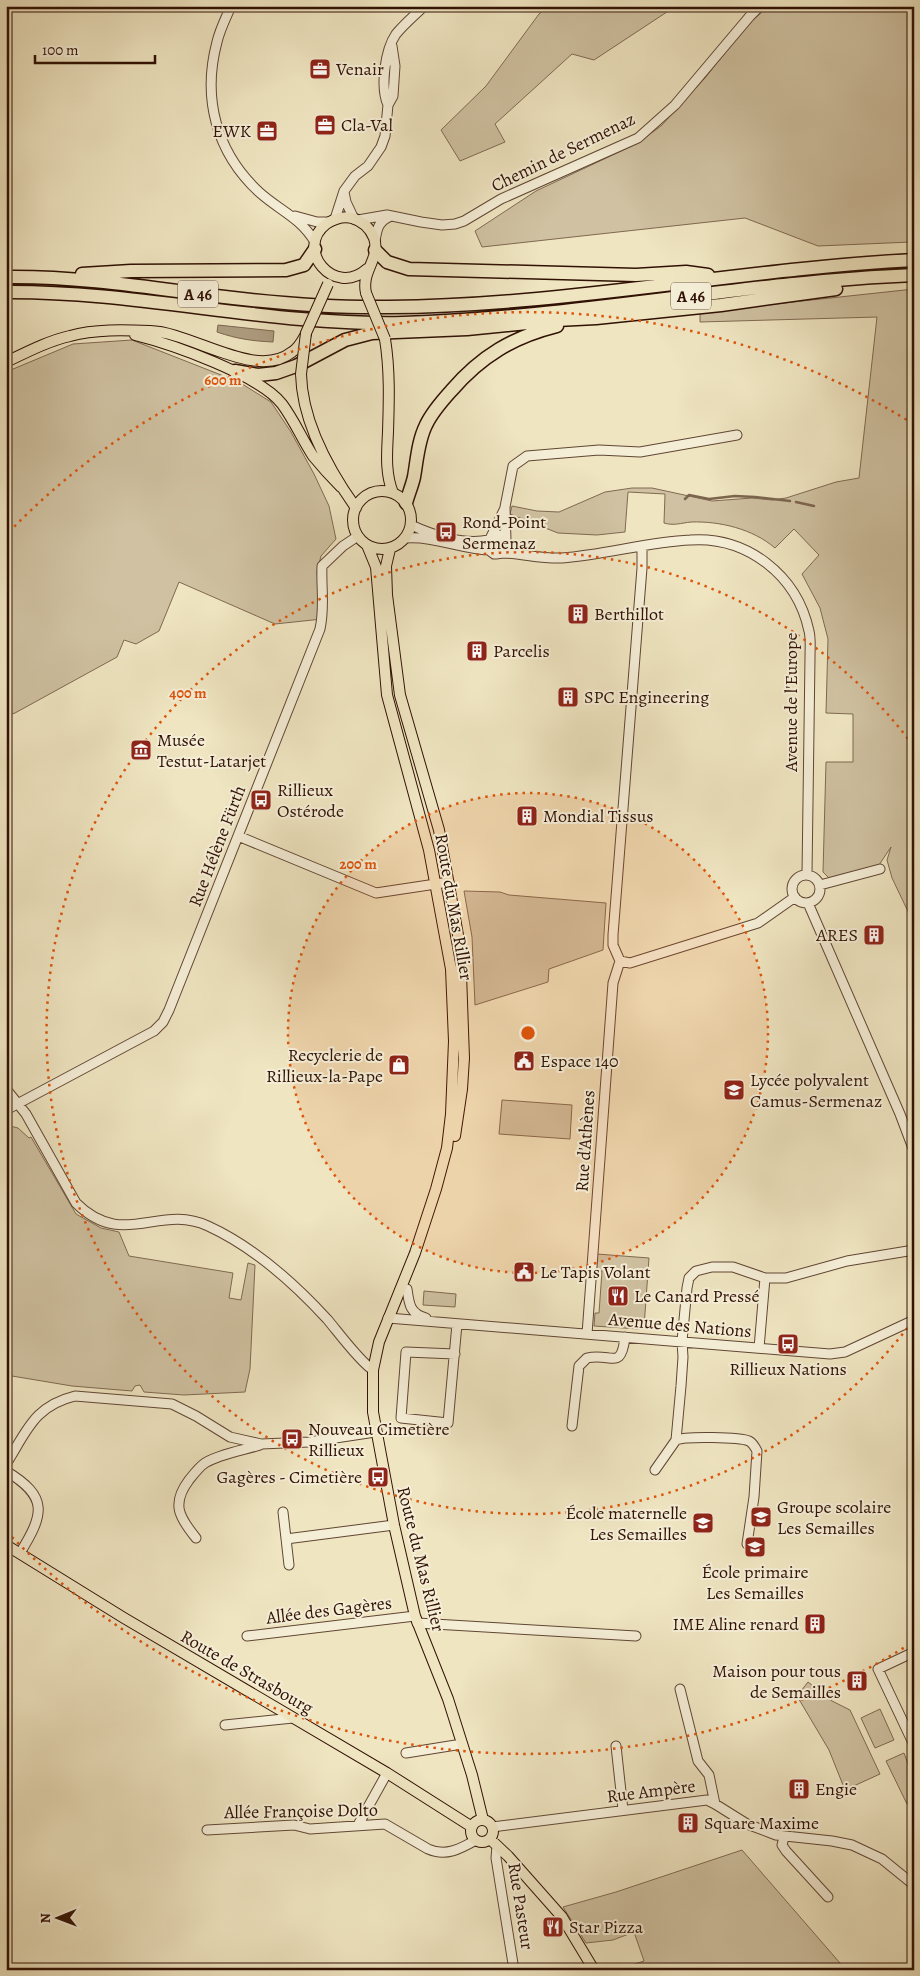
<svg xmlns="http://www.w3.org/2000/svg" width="920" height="1976" font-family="Alegreya,serif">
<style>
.green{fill:#cfc1a1;stroke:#806952}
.water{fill:#ae9d81;stroke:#7c654f}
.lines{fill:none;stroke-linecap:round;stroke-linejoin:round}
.stream{stroke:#7c654f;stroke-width:2.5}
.minor-casing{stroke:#604633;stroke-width:11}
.major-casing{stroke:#301104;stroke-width:12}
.highway-casing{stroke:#301104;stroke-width:15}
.minor{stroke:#f5eed7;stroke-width:9}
.major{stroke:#efe5c1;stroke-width:10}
.highway{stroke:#efe5c1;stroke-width:12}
.major-bridge-casing{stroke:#301104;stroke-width:12;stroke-linecap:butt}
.major-bridge{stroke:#efe5c1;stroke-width:10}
.ring{fill:none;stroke:#df550c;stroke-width:2.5;stroke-dasharray:2.5 5}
.labels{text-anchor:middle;stroke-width:4;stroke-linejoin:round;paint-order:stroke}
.shield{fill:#f5eed7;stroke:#6b5343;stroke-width:1}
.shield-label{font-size:16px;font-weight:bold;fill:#301104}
.poi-label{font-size:18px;fill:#301104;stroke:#f5eed7;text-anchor:start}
.street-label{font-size:18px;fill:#301104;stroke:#f5eed7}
.centre{fill:#df550c;stroke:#f5eed7;stroke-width:2.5}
.ring-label{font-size:15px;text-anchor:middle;font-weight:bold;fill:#df550c;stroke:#f5eed7;stroke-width:4;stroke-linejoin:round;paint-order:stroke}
</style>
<rect width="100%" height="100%" fill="#efe5c1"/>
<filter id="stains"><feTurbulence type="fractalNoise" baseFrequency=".004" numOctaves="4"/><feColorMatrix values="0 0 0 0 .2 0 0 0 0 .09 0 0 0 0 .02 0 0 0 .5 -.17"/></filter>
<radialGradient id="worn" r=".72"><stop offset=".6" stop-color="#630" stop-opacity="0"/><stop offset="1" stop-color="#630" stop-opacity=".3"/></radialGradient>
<path class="green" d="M550,6H676L594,60L572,54L495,124L505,142L460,161L441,130L486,86L539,14Z
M769,6H914V239L911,242L818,246L745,218L482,247L475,231L536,191L636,144L661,126L705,78L748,24Z
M914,289V924L892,878L887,860L891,847L879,865L829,878L823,872L826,762H853V714L826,713L828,639L820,608L802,574L819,555L794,529L775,548C753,529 720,521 691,522C681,523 674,526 664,523L665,494L628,492L625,532L597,535L558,533L510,514L512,506L537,511L559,512L605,492L632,488H652L712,501L752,498L772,500L786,498L836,482L859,478L877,317L700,322V312Z
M132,340L239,382L271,402L291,432L314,474L329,506L336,539L321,556L317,572L322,619L275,624L179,582L159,631L136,644L124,640L117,657L15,713L6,716V372L73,344Z
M464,891L500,892L509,895L606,903L603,950L549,969L548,982L475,1005L472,937Z
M502,1100L572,1105L570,1139L499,1134Z
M6,1125L18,1128L29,1138L31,1137L76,1214L101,1228L119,1232L129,1256L233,1273L229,1298L241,1300L248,1263L255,1265L250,1369L245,1392L184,1395L144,1392L140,1385L135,1386L132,1391L72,1386L6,1375Z
M597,1254L649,1258L644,1327H640L639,1329L594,1326L595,1313H599L602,1271H596Z
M424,1291L456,1294L455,1307L423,1305Z
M808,1682L832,1701L850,1710L880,1774L845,1790L829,1750L797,1696Z
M880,1709L894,1740L875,1748L861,1718Z
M904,1753L914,1780V1801L907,1804L886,1761Z
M742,1850L846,1970H622V1968L644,1961L634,1932L613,1940L586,1943L563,1907L616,1892Z"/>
<path class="water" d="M218,325L274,331L273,342C253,341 237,339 217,332Z"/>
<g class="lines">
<path class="stream" d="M685,499L689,495L709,499L735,496L755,497L790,501
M796,502L814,506"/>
<g class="minor-casing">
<path id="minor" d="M231,6C226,18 220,29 217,42C202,98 216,152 259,192C280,211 300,217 315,242
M388,105C380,87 385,50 396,34C404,24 415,15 424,6
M344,192L346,202L354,219
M295,216L317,222H329
M335,219L344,191L355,176L368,166L381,147L385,136L388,105L393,96L395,66L392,46
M358,220L387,215L421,222L442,225L455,224L464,221L501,199L638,138L675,105L750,16L760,6
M375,241C377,229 378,221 391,216
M411,525C435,536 463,545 489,540
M491,537L505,508
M406,538C434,536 461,549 489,550
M506,540L505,507L513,466L527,456L599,450L640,452L737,435
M503,553L507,548L506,540L501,535L493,536C486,541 486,549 494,554C498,554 501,553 505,553C524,554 543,559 562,558C605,555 647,542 690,540C747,536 797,575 809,631C811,639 810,648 810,657L807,874
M238,836L376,893L449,882
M792 889a14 14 0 1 1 28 0a14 14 0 1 1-28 0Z
M820,885L880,869
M808,903L900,1114L914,1151
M620,961L613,945V935L642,568V546
M6,1089L26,1114L76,1203C123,1250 159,1203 208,1226C254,1247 293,1282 327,1319C338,1332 360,1362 373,1370
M6,1110L154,1031L163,1022L169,1010L320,629C325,606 321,589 322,566L343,546L358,536
M407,1289C409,1304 410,1314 426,1318
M388,1318L830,1354L845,1352L914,1320
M587,1334L613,983L620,961L630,963L758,923L795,897
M759,1348L765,1278
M455,1354L406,1352L401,1418L448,1423L457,1324
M572,1426L579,1366L587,1358C611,1352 621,1372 625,1337
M676,1440C685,1436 740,1437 749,1441C753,1443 755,1447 757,1451L754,1497L747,1544
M6,1464C27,1431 34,1406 75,1396L172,1404L196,1416L230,1437L261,1444L309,1442L375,1432
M655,1470L676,1440L681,1386L683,1357L682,1341L687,1288L689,1278L696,1271L712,1267H733L765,1278H786L847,1261L914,1250
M6,1471C49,1497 44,1514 20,1553
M283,1512L289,1565
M196,1538C179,1517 171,1504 189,1480C193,1475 199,1467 205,1463C219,1454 244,1450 260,1445
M286,1539L394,1525
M417,1623L636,1636
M247,1636L415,1616
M914,1652L878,1669L914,1745
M680,1689L698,1761L709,1775L715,1804
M225,1725L293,1718
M616,1746L623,1810
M406,1753L462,1744
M358,1825L387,1773
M492,1827L707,1800L715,1804L747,1824L776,1835L832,1841L852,1845L882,1859L914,1885
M207,1830L294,1825L310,1829L385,1824L428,1849C446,1857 460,1849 476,1840
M784,1837L782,1845L786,1851L828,1897
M497,1846L496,1858L514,1970"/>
</g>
<g class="major-casing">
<path id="major" d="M366,293C361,270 381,259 374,238C370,228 362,221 352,218C343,216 334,219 326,224C294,249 334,298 367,269
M135,335C171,344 260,375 282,404C294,420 302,439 313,456C322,467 331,477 341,487
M385,339C390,370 389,401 388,432C387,453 385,473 393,493
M6,362C27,352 48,341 70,336C95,329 124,330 150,331C192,332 256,381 292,352C299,348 302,341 306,334
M301,374C302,422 329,470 356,508
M353 520a29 29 0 1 1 58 0a29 29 0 1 1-58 0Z
M367,545L376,567L387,695L429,850L451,969L454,1041L451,1114L447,1148L436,1189L415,1253L379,1342L373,1370V1412L394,1525L415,1616L448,1699L472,1775L483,1820
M390,549L386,566L387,595L400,695L439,830L460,946L464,1058L462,1089L455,1136
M6,1545L124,1618L387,1773L472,1827
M471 1831a11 11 0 1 1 22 0a11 11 0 1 1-22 0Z
M490,1839L508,1856L562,1917L594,1970"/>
</g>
<g class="highway-casing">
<path id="highway" d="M375,250L387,262L409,269L636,275L686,272L708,275
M82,274L131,271L286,270L304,265L315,249
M6,277C76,276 146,287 216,296C274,303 331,308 389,307C565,306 739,269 914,260
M6,292C139,291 270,326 403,323C574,318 743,282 914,275
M235,371L258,375L276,373L296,366L345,340L372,333L467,329L557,320L596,318L721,305L836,289
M406,503C408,495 412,486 414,477C417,460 418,441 426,425C432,412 442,401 451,391C481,356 513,337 557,326"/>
</g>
<use href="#minor" class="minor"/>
<use href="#major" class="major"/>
<use href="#highway" class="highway"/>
<g class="major-bridge-casing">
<path id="major-bridge" d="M366,293L385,339
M301,374L306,333L328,284"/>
</g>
<use href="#major-bridge" class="major-bridge"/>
</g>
<circle cx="528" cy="1033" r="240" fill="#df550c" fill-opacity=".12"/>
<g class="ring">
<circle cx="528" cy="1033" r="240"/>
<path d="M912 1322A481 481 0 1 1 912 744"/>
<path d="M910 1644A721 721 0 0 1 9 1534M9 532A721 721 0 0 1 910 422"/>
</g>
<defs>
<g id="office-square" transform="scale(1.125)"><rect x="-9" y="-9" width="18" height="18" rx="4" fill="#8f2418" stroke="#f5eed7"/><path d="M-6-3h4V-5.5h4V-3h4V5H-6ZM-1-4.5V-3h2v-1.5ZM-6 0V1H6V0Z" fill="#fff"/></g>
<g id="bus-square" transform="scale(1.125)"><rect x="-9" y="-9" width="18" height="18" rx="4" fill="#8f2418" stroke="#f5eed7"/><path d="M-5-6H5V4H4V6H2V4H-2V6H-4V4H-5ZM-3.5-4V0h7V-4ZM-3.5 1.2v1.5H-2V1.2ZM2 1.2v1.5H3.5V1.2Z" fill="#fff"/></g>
<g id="building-square" transform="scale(1.125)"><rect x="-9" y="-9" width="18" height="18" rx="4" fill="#8f2418" stroke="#f5eed7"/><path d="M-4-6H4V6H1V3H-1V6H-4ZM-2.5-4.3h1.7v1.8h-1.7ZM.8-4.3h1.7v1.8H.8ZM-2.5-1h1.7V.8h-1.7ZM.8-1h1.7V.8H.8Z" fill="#fff"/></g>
<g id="museum-square" transform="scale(1.125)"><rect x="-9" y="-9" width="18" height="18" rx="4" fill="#8f2418" stroke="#f5eed7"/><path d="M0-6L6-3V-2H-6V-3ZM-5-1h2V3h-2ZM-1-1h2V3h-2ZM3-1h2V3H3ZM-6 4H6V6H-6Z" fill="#fff"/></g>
<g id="civic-square" transform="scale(1.125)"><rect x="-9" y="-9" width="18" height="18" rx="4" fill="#8f2418" stroke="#f5eed7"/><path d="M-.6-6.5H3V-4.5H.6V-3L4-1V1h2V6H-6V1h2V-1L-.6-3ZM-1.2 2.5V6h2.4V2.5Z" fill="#fff"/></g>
<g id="shop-square" transform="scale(1.125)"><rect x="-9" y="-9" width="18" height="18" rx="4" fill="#8f2418" stroke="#f5eed7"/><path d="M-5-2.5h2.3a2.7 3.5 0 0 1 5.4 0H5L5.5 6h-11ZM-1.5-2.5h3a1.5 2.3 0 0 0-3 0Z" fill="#fff"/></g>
<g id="school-square" transform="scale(1.125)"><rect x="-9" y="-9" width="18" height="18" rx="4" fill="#8f2418" stroke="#f5eed7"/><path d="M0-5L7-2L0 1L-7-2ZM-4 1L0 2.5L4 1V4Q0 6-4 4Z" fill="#fff"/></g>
<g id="restaurant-square" transform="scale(1.125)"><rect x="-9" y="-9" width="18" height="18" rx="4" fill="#8f2418" stroke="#f5eed7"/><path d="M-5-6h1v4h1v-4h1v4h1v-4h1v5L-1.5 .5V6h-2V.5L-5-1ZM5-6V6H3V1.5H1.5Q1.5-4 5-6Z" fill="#fff"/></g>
</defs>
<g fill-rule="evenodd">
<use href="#office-square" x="320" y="69"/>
<use href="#office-square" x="325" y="125"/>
<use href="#office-square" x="267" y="131"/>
<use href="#bus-square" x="446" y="532"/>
<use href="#building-square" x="578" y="614"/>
<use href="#building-square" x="477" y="651"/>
<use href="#building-square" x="568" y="697"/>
<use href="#museum-square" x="141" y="750"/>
<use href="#bus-square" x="261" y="800"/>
<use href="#building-square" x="527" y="816"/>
<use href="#building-square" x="874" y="935"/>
<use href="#civic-square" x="524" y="1061"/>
<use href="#shop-square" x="399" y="1065"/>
<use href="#school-square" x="734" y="1090"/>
<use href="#civic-square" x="524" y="1272"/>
<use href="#restaurant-square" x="618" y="1296"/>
<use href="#bus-square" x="788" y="1344"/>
<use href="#bus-square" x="292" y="1439"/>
<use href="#bus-square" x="378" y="1477"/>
<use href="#school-square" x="761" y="1517"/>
<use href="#school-square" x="703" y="1523"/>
<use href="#school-square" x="755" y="1547"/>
<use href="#building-square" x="815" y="1624"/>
<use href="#building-square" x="857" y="1681"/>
<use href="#building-square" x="799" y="1789"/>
<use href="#building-square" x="688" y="1823"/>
<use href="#restaurant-square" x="553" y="1927"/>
</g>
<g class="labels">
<g class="shield">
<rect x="178" y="280.5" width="40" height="27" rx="4"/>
<rect x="671" y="282.5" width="40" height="27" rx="4"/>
</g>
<g class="shield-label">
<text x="198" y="300">A 46</text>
<text x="691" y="302">A 46</text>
</g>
<g class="poi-label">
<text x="336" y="75">Venair</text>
<text x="341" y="131">Cla-Val</text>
<text x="251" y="137" text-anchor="end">EWK</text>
<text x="462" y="528">Rond-Point<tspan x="462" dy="21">Sermenaz</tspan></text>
<text x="594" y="620">Berthillot</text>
<text x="493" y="657">Parcelis</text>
<text x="584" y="703">SPC Engineering</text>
<text x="157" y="746">Musée<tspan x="157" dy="21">Testut-Latarjet</tspan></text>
<text x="277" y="796">Rillieux<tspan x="277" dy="21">Ostérode</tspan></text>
<text x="543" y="822">Mondial Tissus</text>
<text x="858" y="941" text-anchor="end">ARES</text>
<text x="383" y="1061" text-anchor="end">Recyclerie de<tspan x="383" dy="21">Rillieux-la-Pape</tspan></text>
<text x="540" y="1067">Espace 140</text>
<text x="750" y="1086">Lycée polyvalent<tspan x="750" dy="21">Camus-Sermenaz</tspan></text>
<text x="540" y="1278">Le Tapis Volant</text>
<text x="634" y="1302">Le Canard Pressé</text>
<text x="788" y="1375" text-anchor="middle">Rillieux Nations</text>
<text x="308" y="1435">Nouveau Cimetière<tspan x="308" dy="21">Rillieux</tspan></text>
<text x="362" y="1483" text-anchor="end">Gagères - Cimetière</text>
<text x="777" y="1513">Groupe scolaire<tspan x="777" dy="21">Les Semailles</tspan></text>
<text x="687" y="1519" text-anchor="end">École maternelle<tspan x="687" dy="21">Les Semailles</tspan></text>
<text x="755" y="1578" text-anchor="middle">École primaire<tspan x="755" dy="21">Les Semailles</tspan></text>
<text x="799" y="1630" text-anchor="end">IME Aline renard</text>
<text x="841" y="1677" text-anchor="end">Maison pour tous<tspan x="841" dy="21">de Semailles</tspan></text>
<text x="815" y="1795">Engie</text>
<text x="704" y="1829">Square Maxime</text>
<text x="569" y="1933">Star Pizza</text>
</g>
<g class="street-label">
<text transform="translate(563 152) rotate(-26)" y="6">Chemin de Sermenaz</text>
<text transform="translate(791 702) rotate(-90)" y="6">Avenue de l'Europe</text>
<text transform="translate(217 846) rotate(-69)" y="6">Rue Hélène Fürth</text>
<text transform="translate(454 907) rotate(80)" y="6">Route du Mas Rillier</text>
<text transform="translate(585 1141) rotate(-86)" y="6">Rue d'Athènes</text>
<text transform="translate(680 1325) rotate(5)" y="6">Avenue des Nations</text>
<text transform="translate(421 1559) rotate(76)" y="6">Route du Mas Rillier</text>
<text transform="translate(329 1610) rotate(-7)" y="6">Allée des Gagères</text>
<text transform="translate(247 1672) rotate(30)" y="6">Route de Strasbourg</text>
<text transform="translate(651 1791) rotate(-7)" y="6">Rue Ampère</text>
<text transform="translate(301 1811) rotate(-1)" y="6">Allée Françoise Dolto</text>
<text transform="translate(521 1906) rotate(81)" y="6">Rue Pasteur</text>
</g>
</g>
<circle cx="528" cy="1033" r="8" class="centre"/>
<g class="ring-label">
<text x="223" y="385">600 m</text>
<text x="188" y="698">400 m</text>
<text x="358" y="869">200 m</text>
</g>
<rect width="920" height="1976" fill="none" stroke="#efe5c1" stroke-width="25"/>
<rect x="8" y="8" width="905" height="1961" fill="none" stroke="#301104" stroke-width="2.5"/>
<rect x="12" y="12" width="895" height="1951" fill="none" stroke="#301104"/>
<g transform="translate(58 1918) rotate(269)" stroke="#f5eed7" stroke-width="4" paint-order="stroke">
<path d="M0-4L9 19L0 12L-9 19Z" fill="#301104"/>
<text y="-8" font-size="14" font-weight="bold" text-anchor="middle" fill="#301104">N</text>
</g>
<path d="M35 55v8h120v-8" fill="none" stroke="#301104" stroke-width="2.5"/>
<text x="42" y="55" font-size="15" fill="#301104" stroke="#f5eed7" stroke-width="4" paint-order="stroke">100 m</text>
<rect width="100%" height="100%" filter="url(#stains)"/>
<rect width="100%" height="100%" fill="url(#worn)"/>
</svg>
